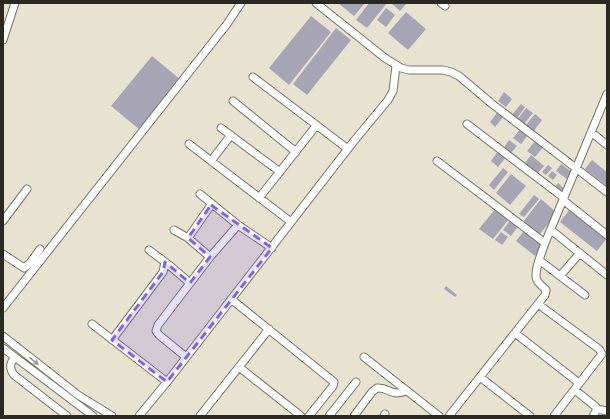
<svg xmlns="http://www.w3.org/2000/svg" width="610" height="419" font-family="'Noto Sans',sans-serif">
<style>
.building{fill:#a6a4b5}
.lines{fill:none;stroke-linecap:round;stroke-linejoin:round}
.minor-casing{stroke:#797465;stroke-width:9}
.minor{stroke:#fff;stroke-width:7}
.oneway{fill:#9f9e9b}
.marked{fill:#7f66e1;fill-opacity:0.2;stroke:#7f66e1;stroke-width:3;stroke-dasharray:8 5;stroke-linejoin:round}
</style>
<rect width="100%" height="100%" fill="#e8e3d1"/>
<path class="building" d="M338,3H365L354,16Z
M369,3H387L367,28L356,20Z
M391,3H407L400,11Z
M386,8L395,15L386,27L377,20Z
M406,12L426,29L408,50L388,33Z
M311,16L331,32L289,85L269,68Z
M336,28L351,40L307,95L293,84Z
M152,56L181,80L140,130L111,106Z
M504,92L512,99L506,107L498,101Z
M521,104L525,107L515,121L510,117Z
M526,108L533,113L523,125L517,120Z
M499,110L505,115L495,127L490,122Z
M535,114L542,120L533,132L525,126Z
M521,128L529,134L521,144L513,138Z
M509,140L517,146L510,154L503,149Z
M536,140L544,146L535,157L527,151Z
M499,150L507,156L498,167L491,161Z
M531,155L544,166L538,173L525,163Z
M592,160L607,172V186L585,169Z
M561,164L572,172L567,179L556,171Z
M548,165L552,168L546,175L542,172Z
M503,168L508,172L494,190L489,185Z
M552,171L557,175L553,180L548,176Z
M511,174L526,186L510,205L496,193Z
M558,183L566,190L562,195L554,188Z
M534,195L539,199L524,217L519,214Z
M541,199L557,213L539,235L523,222Z
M496,208L509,219L493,239L479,229Z
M570,209L607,238L597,251L560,222Z
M511,219L519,225L511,236L503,230Z
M524,231L543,246L535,256L516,241Z
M501,232L508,237L502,245L495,240Z
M446,286L457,295L455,297L444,289Z"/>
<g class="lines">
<g class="minor-casing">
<path id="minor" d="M316,3L385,58L401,68L409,70H443L451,72L459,76L491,103L607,192
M441,3L445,6
M3,40L15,3
M253,77L348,149
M233,101L296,152
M467,124L564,198
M221,128L280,172
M591,132L607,145
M189,144L291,222
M211,161L231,135
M437,161L545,243
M200,194L238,225L272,248
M259,198L316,126
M563,200L607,235
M3,221L27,189
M174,230L188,238L210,257
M551,230L607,275
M188,238L211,205
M149,250L169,265L190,283
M3,254L24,268L30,263L40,249
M539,260L585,295
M560,276L580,253
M231,299L334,382L333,386L309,416
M538,304L599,349L602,354L554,416
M3,308L227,24L241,3
M92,324L167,382
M515,333L579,383
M3,336L78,395L112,416
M112,340L163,272L165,262
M3,348L93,416
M186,357L159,335L156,331L158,325L210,257L238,225
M364,357L439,416
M14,358C10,364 9,368 14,375L67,416
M239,367L301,416
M480,377L530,416
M575,390L596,407V411L593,416
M596,409L607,411
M139,416L167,382L354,141L388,100L393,91L396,66
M200,416L269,329
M329,416L356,382
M354,416L372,392L377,388C390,387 389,397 406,391
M384,416L385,414
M449,416L545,295L546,290C543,287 539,284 537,280C533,272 542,252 545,243L607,94"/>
</g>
<use href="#minor" class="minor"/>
</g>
<defs><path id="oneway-solid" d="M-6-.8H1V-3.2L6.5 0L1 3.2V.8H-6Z"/></defs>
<use class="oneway" href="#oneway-solid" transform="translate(34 361) rotate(38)"/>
<path class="marked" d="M211,205L272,248L167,382L112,340L163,272L165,262L190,283L210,257L188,238Z"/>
<rect width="610" height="419" fill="none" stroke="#2a2821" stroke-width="8"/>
</svg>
